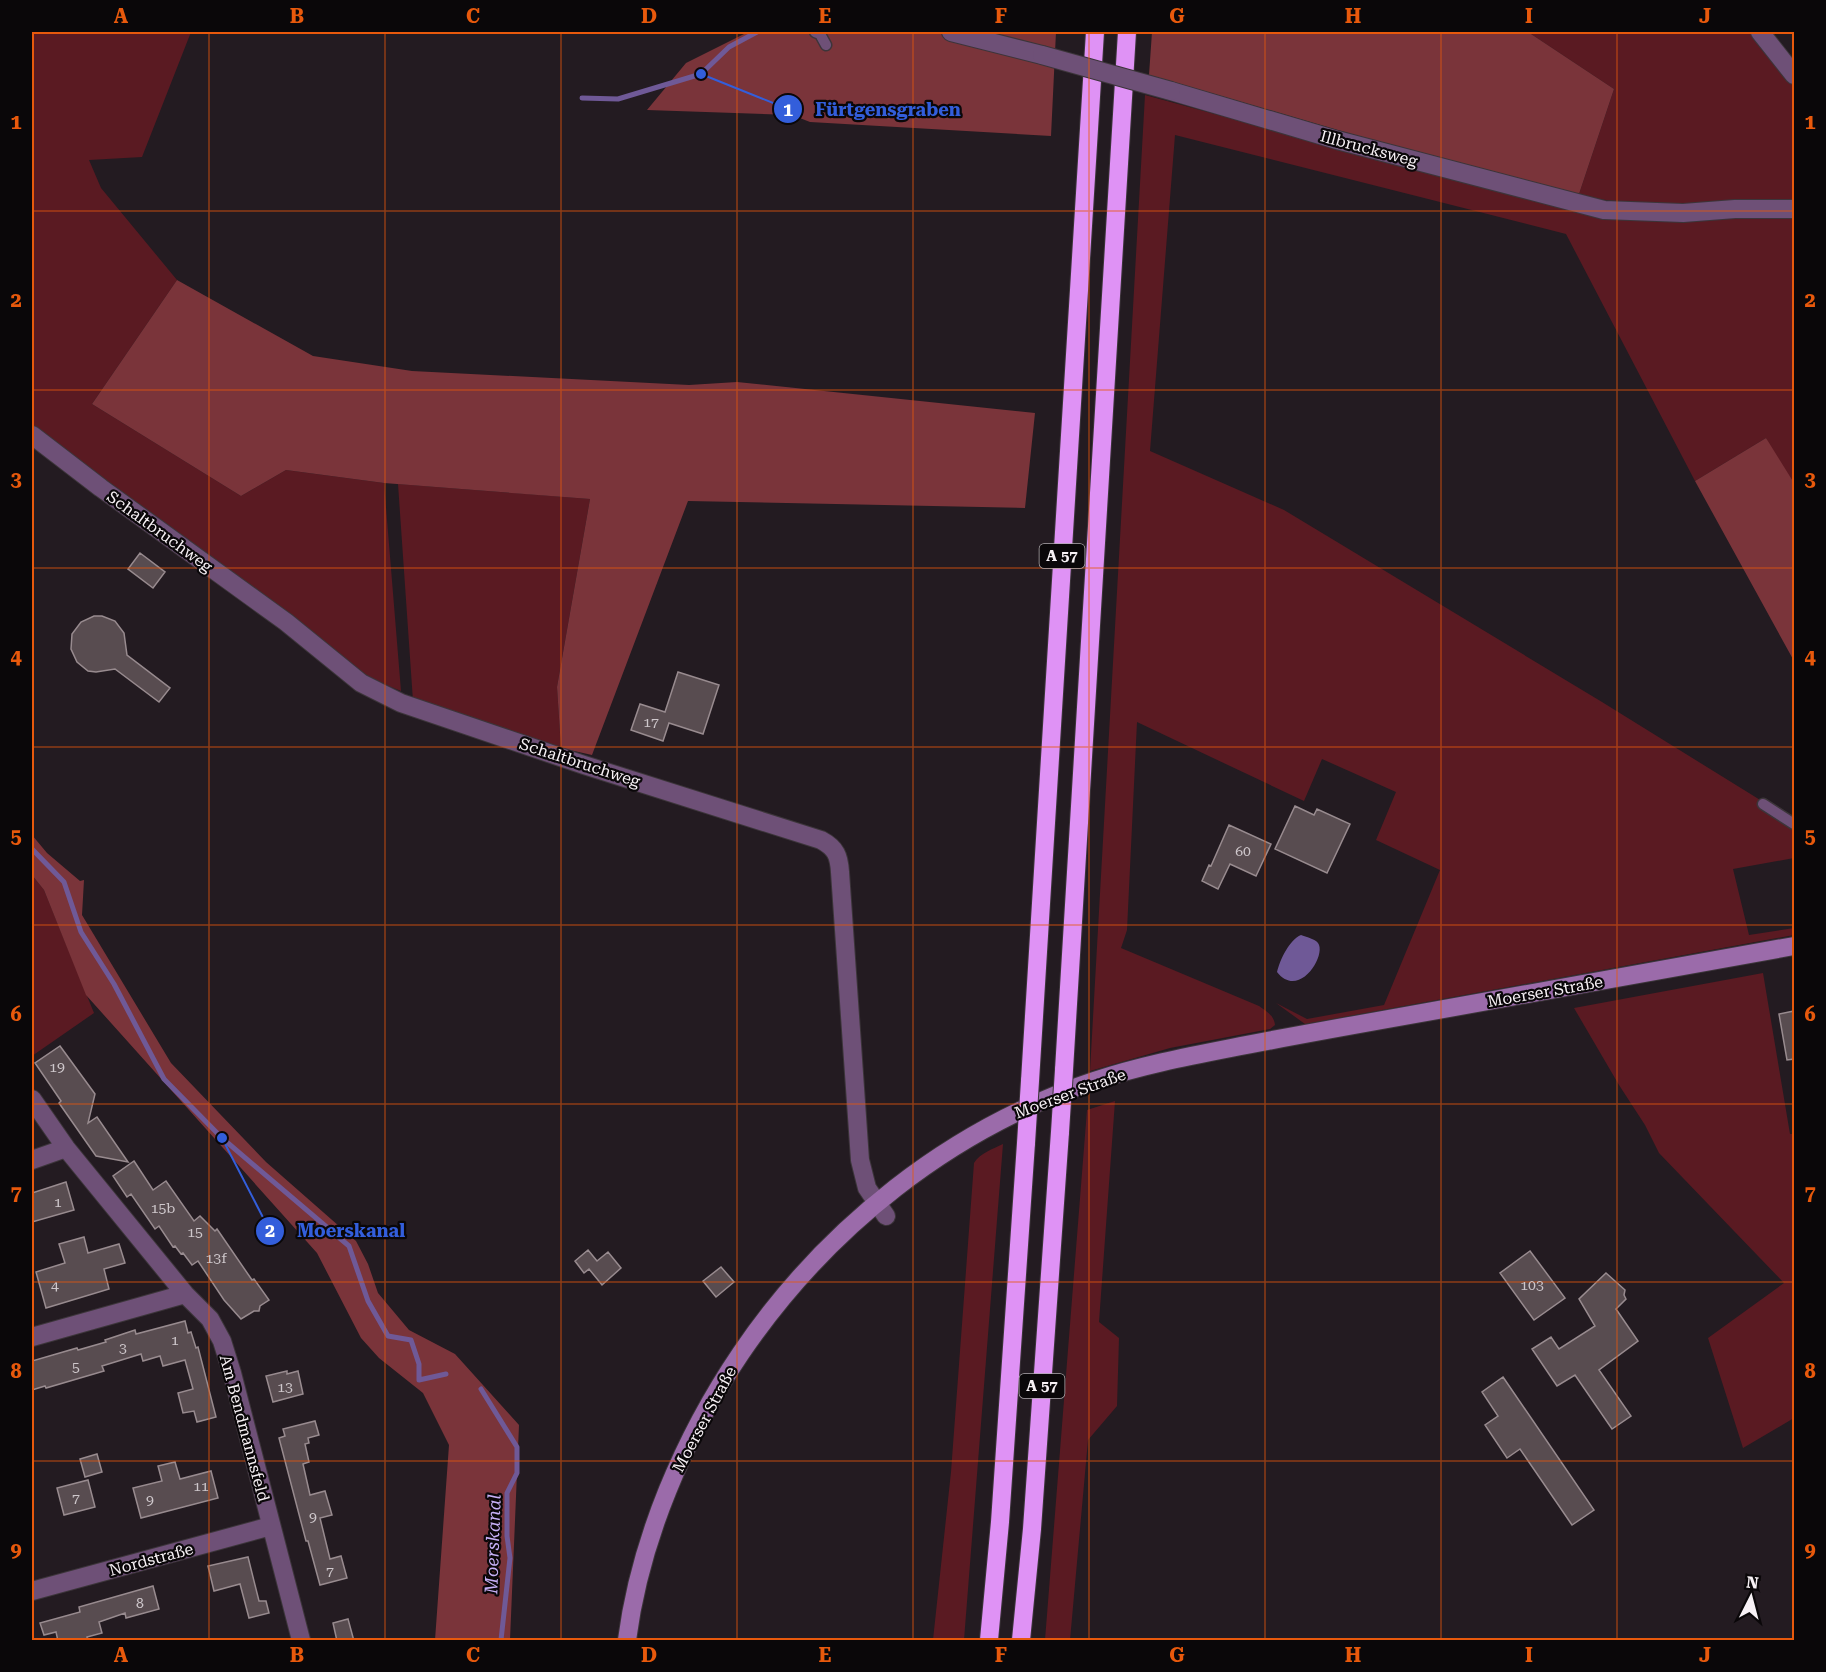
<svg xmlns="http://www.w3.org/2000/svg" width="1826" height="1672" font-family="'Roboto Serif',serif">
<style>
.green{fill:#5a1a22}
.forest{fill:#7a343a}
.water{fill:#6f5997}
.lines{fill:none;stroke-linecap:round;stroke-linejoin:round}
.stream{stroke:#6f5997;stroke-width:5}
.building{fill:#584c50;stroke:#988b8f;stroke-width:1.5}
.lane-casing{stroke:#3c353a;stroke-width:13}
.street-casing{stroke:#3c353a;stroke-width:20}
.secondary-casing{stroke:#3c353a;stroke-width:20}
.highway-casing{stroke:#3c353a;stroke-width:20}
.lane{stroke:#6e5077;stroke-width:10}
.street{stroke:#6e5077;stroke-width:18}
.secondary{stroke:#9b6baa;stroke-width:18}
.highway{stroke:#df92f5;stroke-width:18}
.street-bridge-casing{stroke:#3c353a;stroke-width:20;stroke-linecap:butt}
.highway-bridge-casing{stroke:#3c353a;stroke-width:20;stroke-linecap:butt}
.street-bridge{stroke:#6e5077;stroke-width:18}
.highway-bridge{stroke:#df92f5;stroke-width:18}
.grid{fill:none;stroke:#e8590c;stroke-width:1.5;stroke-opacity:0.55}
.labels{text-anchor:middle;stroke-width:4.5;stroke-linejoin:round;paint-order:stroke}
.number-label{font-size:14px;fill:#cfc8cc}
.shield{fill:#0a0709;stroke:#b0abae;stroke-width:1.5}
.shield-label{font-size:15px;font-weight:bold;fill:#f7f1f5}
.street-label{font-size:16px;fill:#f7f1f5;stroke:#0a0709}
.water-label{font-size:18px;font-style:italic;fill:#c7b0f7;stroke:#0a0709}
.leader{fill:none;stroke:#335edb;stroke-width:2}
.callout-dot{fill:#335edb;stroke:#0a0709;stroke-width:2}
.mark-label{font-size:18px;text-anchor:middle;font-weight:bold;fill:#fff}
.callout-label{font-size:18px;text-anchor:middle;font-weight:bold;fill:#335edb;stroke:#0a0709;stroke-width:4.5;stroke-linejoin:round;paint-order:stroke}
.neatline{fill:none;stroke:#e8590c;stroke-width:2}
.grid-label{font-size:20px;text-anchor:middle;font-weight:bold;fill:#e8590c}
</style>
<rect width="100%" height="100%" fill="#231b21"/>
<path class="green" d="M32,32H191L142,157L89,160L101,188L177,280L92,404L241,496L286,470L384,483L401,691L371,679L114,490L32,426Z
M1528,32H1753L1794,83V203L1662,206L1578,197L1614,89Z
M1145,95L1575,212L1636,220L1794,216V505L1766,438L1695,481L1566,234L1175,135L1150,451L1284,510L1602,702L1794,821V858L1733,869L1749,935L1794,928V935L1305,1024L1276,1003L1307,1019L1384,1005L1440,870L1376,840L1396,792L1322,759L1304,801L1137,722L1127,930L1121,948L1259,1006C1266,1011 1274,1015 1275,1025L1270,1029L1170,1048L1090,1071Z
M398,484L590,499L557,687L561,748L413,701Z
M32,875L44,890L94,1013L32,1056Z
M1763,973L1790,1134H1794V1418L1743,1448L1708,1338L1784,1283L1659,1153L1645,1125L1619,1085L1574,1008Z
M1115,1101L1099,1322L1119,1338L1117,1406L1088,1440L1070,1640H1045L1087,1110Z
M1003,1144L964,1640H933L951,1472L974,1163C980,1153 993,1149 1003,1144Z"/>
<path class="forest" d="M748,32H1056L1051,136L810,122L792,115L647,110L686,63Z
M1152,32H1528L1614,89L1578,197L1488,170L1382,143L1149,75Z
M177,280L313,356L412,371L689,385L737,382L1035,413L1025,508L688,501L592,755L561,748L557,687L590,499L384,483L286,470L241,496L92,404Z
M1766,438L1794,483V661L1695,481Z
M32,835L47,853L80,881L84,880L82,915L171,1063L266,1162L356,1241L368,1264L378,1293L409,1330L455,1354L519,1425L510,1640H435L449,1445L423,1393L379,1358L361,1338L317,1253L86,995L44,890L32,875Z"/>
<path class="water" d="M1301,935C1306,937 1315,939 1318,943C1327,955 1299,1000 1277,972C1280,960 1289,940 1301,935Z"/>
<g class="lines">
<path class="stream" d="M582,98L618,99L701,74L729,47L757,32
M32,849L64,882L81,932L114,984L164,1079L222,1138L349,1246L368,1301L388,1336L411,1340L419,1364V1380L446,1374
M481,1389L517,1447V1473L507,1493V1536L510,1558L501,1640"/>
</g>
<path class="building" d="M140,553L165,572L153,588L128,569Z
M94,616H102L115,621L124,633L127,655L170,688L159,702L115,669L96,672L88,671L77,662L71,649L72,634L81,622Z
M678,672L719,685L703,734L669,723L663,741L631,730L640,704L665,712Z
M1295,806L1314,815L1317,809L1350,824L1327,873L1275,849Z
M1229,825L1271,844L1256,876L1230,864L1218,889L1202,881L1209,865L1211,866Z
M1794,1011V1059L1787,1060L1779,1014Z
M60,1046L95,1094L88,1123L97,1117L128,1162L96,1156L59,1103L61,1101L35,1063Z
M134,1161L153,1190L166,1181L194,1221L200,1216L215,1231L217,1229L252,1280L254,1279L269,1300L260,1306L259,1311H254L241,1319L224,1300L198,1261L192,1265L183,1253L181,1254L175,1246L173,1247L159,1226L155,1229L131,1194L127,1197L113,1176Z
M66,1182L74,1210L32,1222V1193Z
M84,1237L88,1253L119,1244L125,1263L104,1269L109,1289L46,1308L36,1272L65,1263L59,1244Z
M588,1250L597,1261L608,1252L621,1268L602,1285L589,1269L584,1273L575,1261Z
M1530,1251L1565,1298L1534,1320L1500,1273Z
M721,1267L734,1282L716,1297L703,1281Z
M1606,1273L1625,1290L1624,1295L1626,1299L1616,1309L1638,1341L1599,1370L1631,1416L1612,1429L1575,1375L1557,1386L1532,1349L1551,1337L1559,1349L1595,1326L1579,1299Z
M185,1321L188,1333L191,1332L196,1348L198,1347L216,1417L197,1422L194,1411L183,1413L178,1393L193,1389L185,1360L163,1366L160,1356L143,1361L141,1354L102,1366L104,1371L46,1388L45,1386L32,1390V1361L77,1348L78,1350L106,1342L105,1340L135,1330L136,1334Z
M287,1371V1374L298,1371L303,1394L273,1402L266,1376Z
M1503,1377L1594,1510L1572,1525L1520,1449L1507,1458L1485,1425L1498,1416L1482,1392Z
M315,1421L319,1435L308,1438L309,1443L305,1444L309,1462L303,1464L310,1495L325,1491L332,1515L320,1518L330,1559L341,1556L347,1578L320,1585L308,1541H306L279,1438L285,1436L283,1429Z
M97,1454L102,1472L85,1477L80,1459Z
M175,1462L180,1479L211,1471L218,1498L141,1518L133,1488L162,1481L158,1466Z
M88,1480L95,1507L64,1515L57,1488Z
M248,1557L259,1601H266L269,1613L249,1618L240,1584L214,1591L208,1566Z
M153,1586L159,1609L126,1618L125,1613L99,1622L102,1633L87,1637L88,1641H58L56,1632L44,1635L40,1623L80,1612L79,1607Z
M348,1619L354,1641H337L333,1623Z"/>
<g class="lines">
<g class="lane-casing">
<path id="lane" d="M815,32L820,34L826,45
M1763,804L1794,824"/>
</g>
<g class="street-casing">
<path id="street" d="M951,32L1042,55
M1760,32L1794,75
M1171,91L1337,140L1604,210L1683,213L1735,209H1794
M32,435L101,488L286,622L361,683L401,703L584,765L821,840C836,848 839,856 840,872L860,1160L867,1188L886,1216
M32,1099L66,1148L185,1294L210,1319L222,1341L232,1373L301,1640
M32,1160L66,1148
M32,1337L185,1294
M32,1591L271,1526"/>
</g>
<g class="secondary-casing">
<path id="secondary" d="M627,1640C640,1540 684,1437 741,1353C826,1228 950,1129 1094,1081C1139,1066 1185,1057 1231,1048C1287,1037 1343,1027 1399,1017C1531,993 1663,970 1794,946"/>
</g>
<g class="highway-casing">
<path id="highway" d="M1064,1070L1127,32
M1030,1081L1095,32
M989,1640L1000,1522L1026,1143
M1021,1640L1032,1529L1060,1132"/>
</g>
<use href="#lane" class="lane"/>
<use href="#street" class="street"/>
<use href="#secondary" class="secondary"/>
<use href="#highway" class="highway"/>
<g class="street-bridge-casing">
<path id="street-bridge" d="M1042,55L1171,91"/>
</g>
<g class="highway-bridge-casing">
<path id="highway-bridge" d="M1060,1132L1064,1070
M1026,1143L1030,1081"/>
</g>
<use href="#street-bridge" class="street-bridge"/>
<use href="#highway-bridge" class="highway-bridge"/>
</g>
<path class="grid" d="M209,32V1640M385,32V1640M561,32V1640M737,32V1640M913,32V1640M1089,32V1640M1265,32V1640M1441,32V1640M1617,32V1640M32,211H1794M32,390H1794M32,568H1794M32,747H1794M32,925H1794M32,1104H1794M32,1282H1794M32,1461H1794"/>
<g class="labels">
<g class="number-label">
<text x="651" y="727">17</text>
<text x="1243" y="856">60</text>
<text x="57" y="1072">19</text>
<text x="58" y="1207">1</text>
<text x="163" y="1213">15b</text>
<text x="195" y="1237">15</text>
<text x="216" y="1263">13f</text>
<text x="55" y="1290">4</text>
<text x="1532" y="1290">103</text>
<text x="175" y="1345">1</text>
<text x="123" y="1353">3</text>
<text x="76" y="1372">5</text>
<text x="285" y="1392">13</text>
<text x="201" y="1491">11</text>
<text x="76" y="1503">7</text>
<text x="150" y="1505">9</text>
<text x="313" y="1522">9</text>
<text x="330" y="1576">7</text>
<text x="140" y="1608">8</text>
</g>
<g class="shield">
<rect x="1039.5" y="544" width="45" height="24" rx="4.5"/>
<rect x="1019.5" y="1374" width="45" height="24" rx="4.5"/>
</g>
<g class="shield-label">
<text x="1062" y="561">A 57</text>
<text x="1042" y="1391">A 57</text>
</g>
<g class="street-label">
<text transform="translate(1369 148) rotate(15)" y="6">Illbrucksweg</text>
<text transform="translate(160 531) rotate(36)" y="6">Schaltbruchweg</text>
<text transform="translate(580 762) rotate(18)" y="6">Schaltbruchweg</text>
<text transform="translate(1545 991) rotate(-10)" y="6">Moerser Straße</text>
<text transform="translate(1070 1093) rotate(-20)" y="6">Moerser Straße</text>
<text transform="translate(704 1419) rotate(-62)" y="6">Moerser Straße</text>
<text transform="translate(245 1428) rotate(75)" y="6">Am Bendmannsfeld</text>
<text transform="translate(151 1559) rotate(-15)" y="6">Nordstraße</text>
</g>
<g class="water-label">
<text transform="translate(493 1544) rotate(-88)" y="6">Moerskanal</text>
</g>
</g>
<path class="leader" d="M701 74L788 109M222 1138L270 1231"/>
<g class="callout-dot">
<circle cx="701" cy="74" r="6"/>
<circle cx="222" cy="1138" r="6"/>
<circle cx="788" cy="109" r="15"/>
<circle cx="270" cy="1231" r="15"/>
</g>
<g class="mark-label">
<text x="788" y="116">1</text>
<text x="270" y="1237">2</text>
</g>
<g class="callout-label">
<text x="888" y="116">Fürtgensgraben</text>
<text x="351" y="1237">Moerskanal</text>
</g>
<rect width="1826" height="1672" fill="none" stroke="#0a0709" stroke-width="66"/>
<g transform="translate(1751 1597) rotate(6)" stroke="#0a0709" stroke-width="4.5" paint-order="stroke">
<path d="M0-4.5L10 22L0 15L-10 22Z" fill="#f7f1f5"/>
<text y="-9" font-size="16" font-weight="bold" text-anchor="middle" fill="#f7f1f5">N</text>
</g>
<rect x="33" y="33" width="1760" height="1606" class="neatline"/>
<g class="grid-label">
<text x="121" y="23">A</text>
<text x="297" y="23">B</text>
<text x="473" y="23">C</text>
<text x="649" y="23">D</text>
<text x="825" y="23">E</text>
<text x="1001" y="23">F</text>
<text x="1177" y="23">G</text>
<text x="1353" y="23">H</text>
<text x="1529" y="23">I</text>
<text x="1705" y="23">J</text>
<text x="16" y="129">1</text>
<text x="1810" y="129">1</text>
<text x="16" y="307">2</text>
<text x="1810" y="307">2</text>
<text x="16" y="486">3</text>
<text x="1810" y="486">3</text>
<text x="16" y="664">4</text>
<text x="1810" y="664">4</text>
<text x="16" y="843">5</text>
<text x="1810" y="843">5</text>
<text x="16" y="1021">6</text>
<text x="1810" y="1021">6</text>
<text x="16" y="1200">7</text>
<text x="1810" y="1200">7</text>
<text x="16" y="1378">8</text>
<text x="1810" y="1378">8</text>
<text x="16" y="1557">9</text>
<text x="1810" y="1557">9</text>
<text x="121" y="1662">A</text>
<text x="297" y="1662">B</text>
<text x="473" y="1662">C</text>
<text x="649" y="1662">D</text>
<text x="825" y="1662">E</text>
<text x="1001" y="1662">F</text>
<text x="1177" y="1662">G</text>
<text x="1353" y="1662">H</text>
<text x="1529" y="1662">I</text>
<text x="1705" y="1662">J</text>
</g>
</svg>
